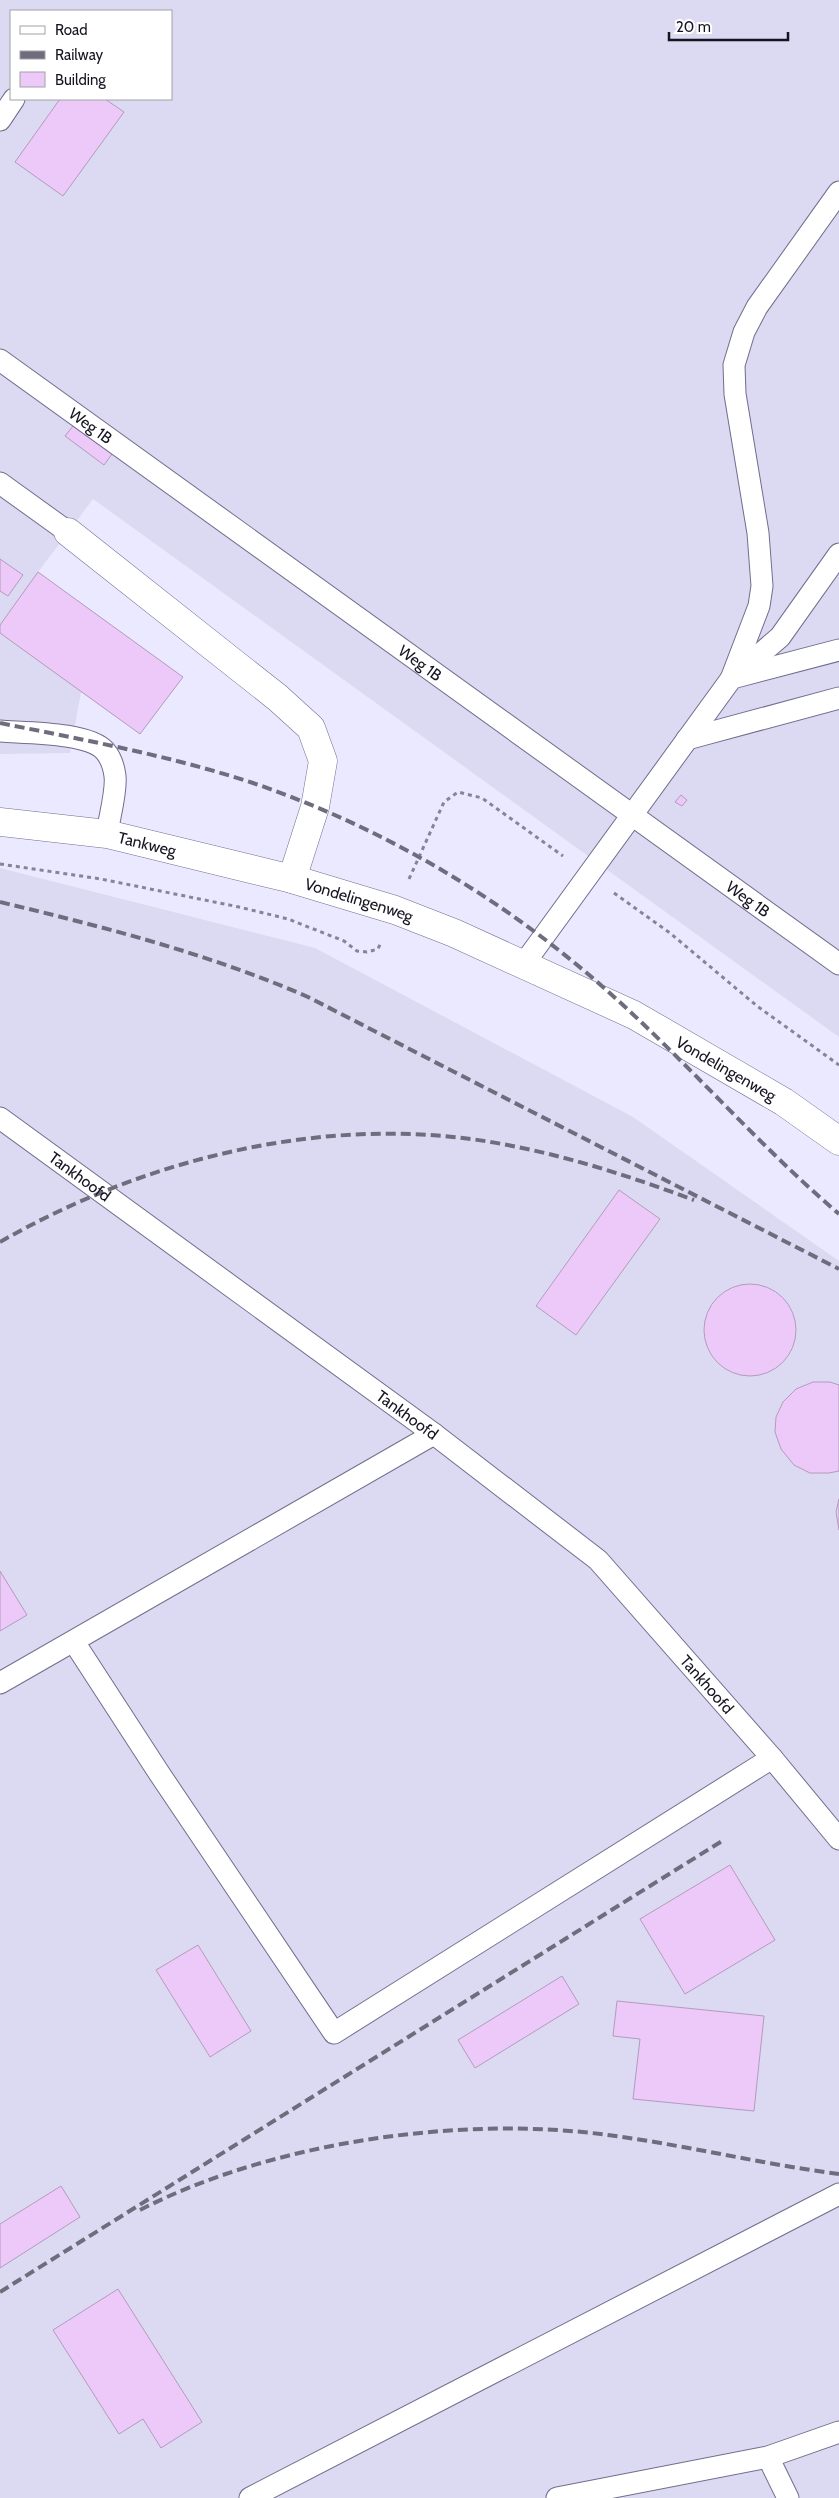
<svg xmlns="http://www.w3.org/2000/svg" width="839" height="2498" font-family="Cabin,sans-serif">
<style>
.built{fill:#dcd9f2;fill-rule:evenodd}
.building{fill:#edc9fa;stroke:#b29cb9}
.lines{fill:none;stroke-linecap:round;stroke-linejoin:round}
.service-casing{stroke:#716d8d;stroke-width:23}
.minor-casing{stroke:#716d8d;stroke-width:29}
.path{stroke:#868495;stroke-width:3;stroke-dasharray:4 4;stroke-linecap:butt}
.service{stroke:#fff;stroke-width:21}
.minor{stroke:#fff;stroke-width:28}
.rail{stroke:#6f6d7d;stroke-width:4;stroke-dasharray:10 5;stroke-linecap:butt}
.labels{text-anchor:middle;stroke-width:4;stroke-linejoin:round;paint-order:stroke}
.street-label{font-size:16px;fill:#161420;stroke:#fff}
</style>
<rect width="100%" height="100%" fill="#ebe9ff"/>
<path class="built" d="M0,0H839V1037L93,499L38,572L183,677L140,734L81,692L70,753L0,754ZM11,11H171V99H11Z
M0,868L315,948L633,1117L839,1261V2498H0Z"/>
<path class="building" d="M60,99H105L124,112L63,196L15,162Z
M73,426L112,454L104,465L65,436Z
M0,559L23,575L8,596L0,591Z
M38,572L183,677L140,734L0,633V625Z
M681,795L687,800L682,806L675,802Z
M619,1190L660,1219L576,1335L536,1306Z
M704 1330a46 46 0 1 1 92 0a46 46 0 1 1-92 0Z
M813,1382H830L839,1385V1471L829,1473H810L794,1465L781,1449L775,1432L776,1417L783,1402L796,1389Z
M839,1499V1530L836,1512Z
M0,1571L27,1615L0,1631Z
M730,1865L775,1940L685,1994L640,1919Z
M198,1945L251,2031L210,2057L156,1970Z
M562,1976L579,2004L475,2068L458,2040Z
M617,2001L764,2016L754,2111L633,2099L640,2039L613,2036Z
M61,2186L80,2217L0,2268V2224Z
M118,2289L202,2422L161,2448L143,2419L119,2434L53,2330Z"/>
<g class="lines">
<g class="service-casing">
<g id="service">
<path d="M0,120L14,99"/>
<path id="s1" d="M0,360L839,964"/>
<path d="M0,483L68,532"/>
<path d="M736,677L839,650"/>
<path d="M731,679L759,606L762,586L758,533L735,394L734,365L744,332L757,307L839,192"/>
<path d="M0,731C25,733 89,732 105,751C111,758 114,768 115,776C117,791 109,818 107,834"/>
<path d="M687,739L839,698"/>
<path d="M523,965L731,679L780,637L839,554"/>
<path id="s2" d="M0,1118L434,1434L598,1560L772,1758"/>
<path d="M74,1642L159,1773L334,2033L772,1758L839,1839"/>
<path d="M0,1683L434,1434"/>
<path d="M768,2457L788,2498"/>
<path d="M250,2498L839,2194"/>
<path d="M557,2498L768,2457L839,2432"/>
</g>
</g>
<g class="minor-casing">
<g id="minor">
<path id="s3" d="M68,532L278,698L311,728L323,761L315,807L292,879L395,910L454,933L634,1015L784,1102L839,1141"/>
<path id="s4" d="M0,822L107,834L292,879"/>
</g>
</g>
<path class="path" d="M0,864L101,879L239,907L288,919L344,941L357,951L367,952L378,949L381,942
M409,879L444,802L458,792L482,798L563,856
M614,893L670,933L757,1006L839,1065"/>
<use href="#service" class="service"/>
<use href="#minor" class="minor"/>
<path class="rail" d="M0,723C85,740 171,756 253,783C373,824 485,888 582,969C673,1045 749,1137 839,1214
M0,902C104,927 210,954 308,997L839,1269
M0,1242C148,1157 332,1112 502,1144C568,1156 632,1177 694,1200
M140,2210C272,2142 461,2115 608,2135C685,2145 761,2164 839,2174
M0,2292L722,1841"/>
</g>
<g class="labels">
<g class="street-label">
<text dy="6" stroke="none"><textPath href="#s1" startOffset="112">Weg 1B</textPath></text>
<text dy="6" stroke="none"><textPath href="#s1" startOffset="518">Weg 1B</textPath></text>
<text dy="6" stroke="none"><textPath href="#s4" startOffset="149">Tankweg</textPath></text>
<text dy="6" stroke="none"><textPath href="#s1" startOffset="922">Weg 1B</textPath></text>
<text dy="6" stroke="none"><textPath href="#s3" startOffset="540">Vondelingenweg</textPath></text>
<text dy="6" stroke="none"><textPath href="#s3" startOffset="945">Vondelingenweg</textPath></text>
<text dy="6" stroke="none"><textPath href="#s2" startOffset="99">Tankhoofd</textPath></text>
<text dy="6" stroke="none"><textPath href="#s2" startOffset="504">Tankhoofd</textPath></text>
<text dy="6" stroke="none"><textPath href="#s2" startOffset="909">Tankhoofd</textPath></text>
</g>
</g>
<rect x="10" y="10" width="162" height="90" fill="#ffffff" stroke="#a2a1a6"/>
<rect x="20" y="26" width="25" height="8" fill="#ffffff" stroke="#a2a1a6"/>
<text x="55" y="35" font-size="15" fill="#161420">Road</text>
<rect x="20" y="51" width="25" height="8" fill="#6f6d7d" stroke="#a2a1a6"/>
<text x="55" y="60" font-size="15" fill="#161420">Railway</text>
<rect x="20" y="72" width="25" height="15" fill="#edc9fa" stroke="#a2a1a6"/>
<text x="55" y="85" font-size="15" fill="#161420">Building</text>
<path d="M669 32v8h119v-8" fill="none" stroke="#161420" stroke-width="2.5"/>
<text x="676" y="32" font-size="15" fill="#161420" stroke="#ffffff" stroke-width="4" paint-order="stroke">20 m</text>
</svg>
